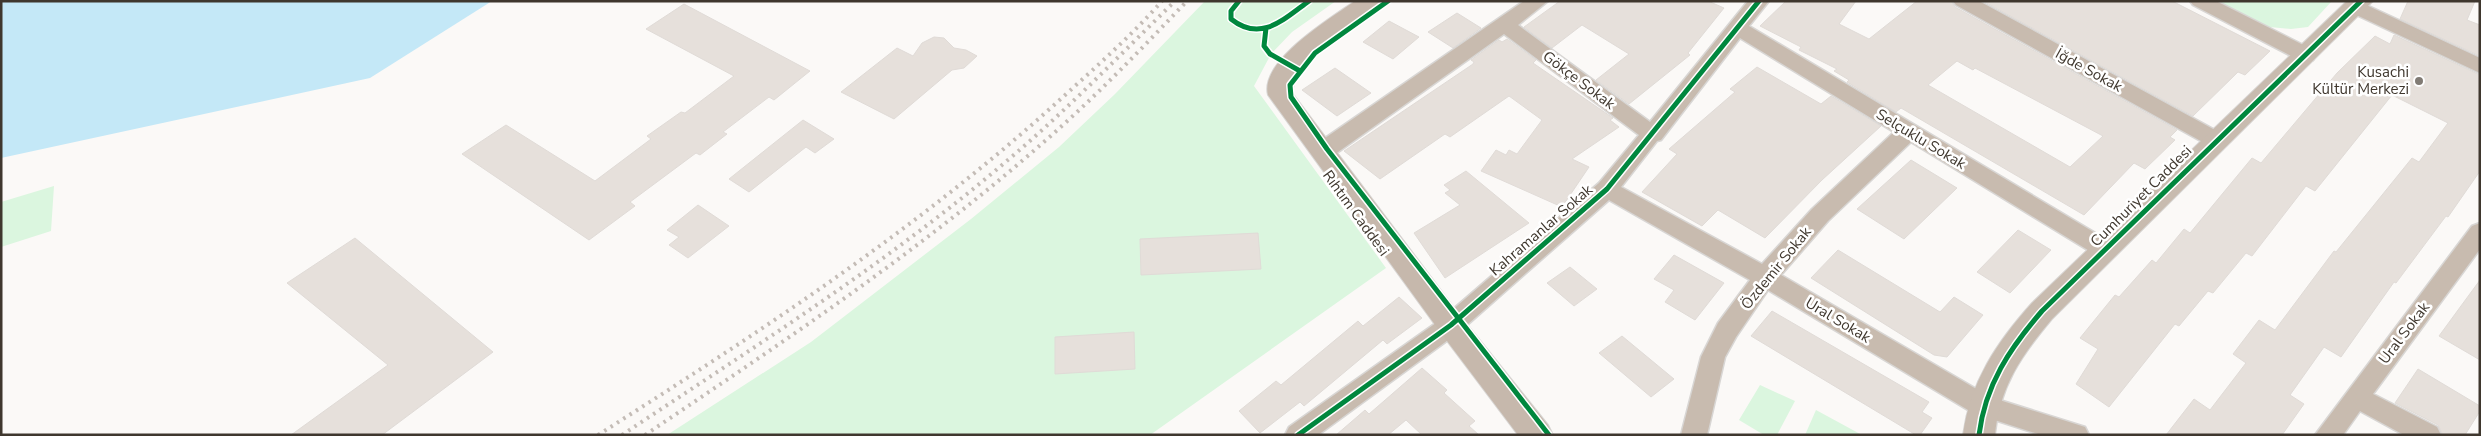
<svg xmlns="http://www.w3.org/2000/svg" width="2481" height="436" font-family="'Nunito Sans',sans-serif">
<style>
.green{fill:#dbf6df}
.water{fill:#c4e8f7}
.building{fill:#e6e0db;stroke:#e0dbd7;fill-rule:evenodd}
.lines{fill:none;stroke-linecap:round;stroke-linejoin:round}
.minor-casing{stroke:#d8d6d4;stroke-width:3}
.tertiary-casing{stroke:#d8d6d4;stroke-width:2}
.secondary-casing{stroke:#d8d6d4;stroke-width:2}
.minor{fill:#c8bbaf;fill-rule:evenodd}
.tertiary{fill:#c8bbaf;fill-rule:evenodd}
.secondary{fill:#c6b8ac;fill-rule:evenodd}
.rail{stroke:#c4bcb6;stroke-width:4;stroke-dasharray:2.5 5;stroke-linecap:butt}
.cycleway-casing{stroke:#fff;stroke-width:8}
.cycleway{stroke:#00873e;stroke-width:5}
.poi-dot{fill:#817b74;stroke:#fff;stroke-width:2}
.labels{text-anchor:middle;stroke-width:5;stroke-linejoin:round;paint-order:stroke}
.street-label{font-size:15px;fill:#3f372e;stroke:#fff}
.poi-label{font-size:15px;fill:#3f372e;stroke:#fff;text-anchor:end}
</style>
<rect width="100%" height="100%" fill="#fbf9f7"/>
<path class="green" d="M1205,1H1336L1292,32L1271,54L1254,86L1386,268L1150,435H667L811,342L971,219L1059,147L1115,94Z
M2200,1H2332L2308,27L2291,29L2259,26Z
M54,186L51,231L1,247V202Z
M1760,385L1795,401L1777,435H1764L1739,420Z
M1816,410L1862,435H1805Z"/>
<path class="water" d="M1,1H492L370,78L1,158Z"/>
<path class="building" d="M1560,1H1708L1724,8L1688,53L1690,55L1629,104L1596,80L1629,54L1582,25L1552,48L1524,27Z
M1786,1H1856L1839,24L1869,39L1917,1H1951L1955,7L2177,130L2170,137L2175,140L2145,169L2134,163L2084,215L1901,108L1896,112L1847,82L1849,80L1834,71L1837,69L1799,50L1801,47L1760,26ZM1957,61L1973,70L1975,68L2103,136L2070,167L1928,85Z
M1983,1H2172L2270,51L2245,75L2238,72L2193,116Z
M2408,1H2475L2467,20L2480,25V56L2400,19Z
M684,4L810,71L774,100L769,97L723,132L727,134L700,155L696,153L630,202L635,206L589,240L462,154L506,125L595,181L651,139L647,136L681,112L685,113L734,76L646,29Z
M1457,13L1481,28L1453,48L1428,32Z
M1389,21L1419,37L1393,59L1363,42Z
M2394,35L2480,75V171L2448,217L2446,216L2396,283L2394,282L2341,357L2324,347L2290,395L2304,404L2282,435H2166L2194,399L2210,410L2246,363L2233,354L2259,320L2275,330L2334,251L2336,252L2412,158L2419,162L2448,123L2392,95L2315,191L2306,186L2252,256L2246,253L2213,293L2208,291L2179,326L2175,324L2109,407L2076,384L2098,349L2080,338L2115,295L2119,297L2152,260L2156,263L2184,229L2190,233L2252,158L2261,163L2337,73L2375,36L2390,44Z
M934,37L944,38L954,48L966,50L977,56L964,68L952,70L894,119L841,92L897,48L913,56L922,43Z
M1507,39L1536,60L1533,63L1613,118L1610,120L1619,127L1572,159L1589,167L1562,207L1481,171L1496,150L1506,155L1509,150L1517,154L1542,120L1509,96L1450,137L1445,134L1380,179L1344,151L1473,64L1474,62L1471,60L1499,40L1502,42Z
M1757,67L1821,104L1831,96L1881,126L1822,180L1765,238L1718,210L1702,226L1642,192L1677,154L1669,149L1735,92L1730,89Z
M1335,68L1371,93L1337,116L1302,90Z
M803,120L834,139L815,153L806,147L749,192L729,179Z
M1911,160L1957,188L1904,239L1857,209Z
M1466,171L1529,223L1445,278L1414,233L1460,205L1445,193L1450,190L1444,185Z
M698,205L729,226L688,258L669,245L679,237L667,230Z
M2018,230L2051,250L2010,293L1977,272Z
M1258,233L1261,269L1141,275L1140,239Z
M355,238L493,352L382,435H291L388,365L287,283Z
M1838,250L1940,312L1954,297L1983,315L1947,357L1934,355L1811,278Z
M1674,255L1724,283L1695,320L1665,302L1674,290L1654,279Z
M1570,267L1597,289L1574,306L1547,283Z
M2480,280V360L2439,336Z
M1399,297L1422,318L1387,344L1383,340L1304,406L1300,402L1260,433L1239,411L1276,381L1281,385L1358,321L1363,326Z
M1772,311L1929,402L1922,412L1932,418L1920,435H1916L1751,336Z
M1134,332L1135,369L1055,374V337Z
M1622,336L1674,379L1651,397L1599,353Z
M1422,368L1447,390L1444,393L1475,421L1469,426L1479,435H1422L1406,420L1388,435H1336L1365,410L1369,414Z
M2418,369L2480,406V411L2465,435H2443L2438,425L2395,403Z"/>
<g class="lines">
<g class="minor-casing">
<path id="minor" d="M1524,1H1548L1518,25L1650,122L1748,1H1769L1749,26L2112,243L2115,249L2112,255L2104,258L2096,255L1911,142L1828,221L1781,275L1990,397L2085,427L2089,435H2041L1973,413L1768,290L1736,337L1725,357L1707,435H1681L1701,357L1718,323L1750,280L1609,200L1459,332L1318,435H1285L1289,427L1443,318L1599,183L1639,135L1504,34L1331,157L1323,159L1315,157L1312,151L1315,145ZM1740,38L1894,132L1812,209L1762,264L1621,187L1657,141L1661,140Z
M1953,1H1979L2224,135L2227,140L2224,145L2216,148L2208,145L1956,5Z
M2190,1H2216L2313,50L2316,55L2313,60L2306,62L2299,60L2193,5Z
M2353,1L2362,3L2480,58V73L2348,11L2345,7L2348,3Z
M2480,223V249L2373,394L2437,427L2441,435H2404L2360,411L2343,435H2315L2472,226Z"/>
</g>
<g class="tertiary-casing">
<path id="tertiary" d="M2347,1H2373L2052,319C2021,356 2000,386 1995,435H1963C1970,382 1997,342 2032,303Z"/>
</g>
<g class="secondary-casing">
<path id="secondary" d="M1355,1H1383L1379,6C1356,24 1289,61 1293,94L1461,317L1548,425L1553,435H1518L1441,333L1268,95C1259,61 1331,18 1355,1Z"/>
</g>
<use href="#minor" class="minor"/>
<use href="#tertiary" class="tertiary"/>
<use href="#secondary" class="secondary"/>
<path class="rail" d="M598,435C760,332 922,226 1064,96C1098,65 1132,35 1162,1
M622,435C751,349 883,266 1002,165C1063,114 1118,57 1175,1
M645,435C789,338 935,241 1064,124C1107,85 1147,43 1187,1"/>
<g class="cycleway-casing">
<path id="cycleway" d="M1239,1L1231,11V19C1261,43 1284,19 1309,1
M1388,1L1315,53L1290,85L1291,97L1327,149L1549,435
M1266,28L1264,46L1270,54L1300,71
M1298,435L1451,325L1607,189L1759,1
M1979,435C1985,385 2010,348 2042,311L2361,1"/>
</g>
<use href="#cycleway" class="cycleway"/>
</g>
<circle class="poi-dot" cx="2419" cy="81" r="5"/>
<g class="labels">
<g class="street-label">
<text transform="translate(2089 70) rotate(29)" y="5">İğde Sokak</text>
<text transform="translate(1579 80) rotate(37)" y="5">Gökçe Sokak</text>
<text transform="translate(1921 139) rotate(31)" y="5">Selçuklu Sokak</text>
<text transform="translate(2141 196) rotate(-45)" y="5">Cumhuriyet Caddesi</text>
<text transform="translate(1356 213) rotate(54)" y="5">Rıhtım Caddesi</text>
<text transform="translate(1541 230) rotate(-41)" y="5">Kahramanlar Sokak</text>
<text transform="translate(1776 268) rotate(-51)" y="5">Özdemir Sokak</text>
<text transform="translate(1838 320) rotate(31)" y="5">Ural Sokak</text>
<text transform="translate(2404 333) rotate(-53)" y="5">Ural Sokak</text>
</g>
<g class="poi-label">
<text x="2409" y="77">Kusachi<tspan x="2409" dy="17">Kültür Merkezi</tspan></text>
</g>
</g>
<rect width="2481" height="436" fill="none" stroke="#3f372e" stroke-width="5"/>
</svg>
